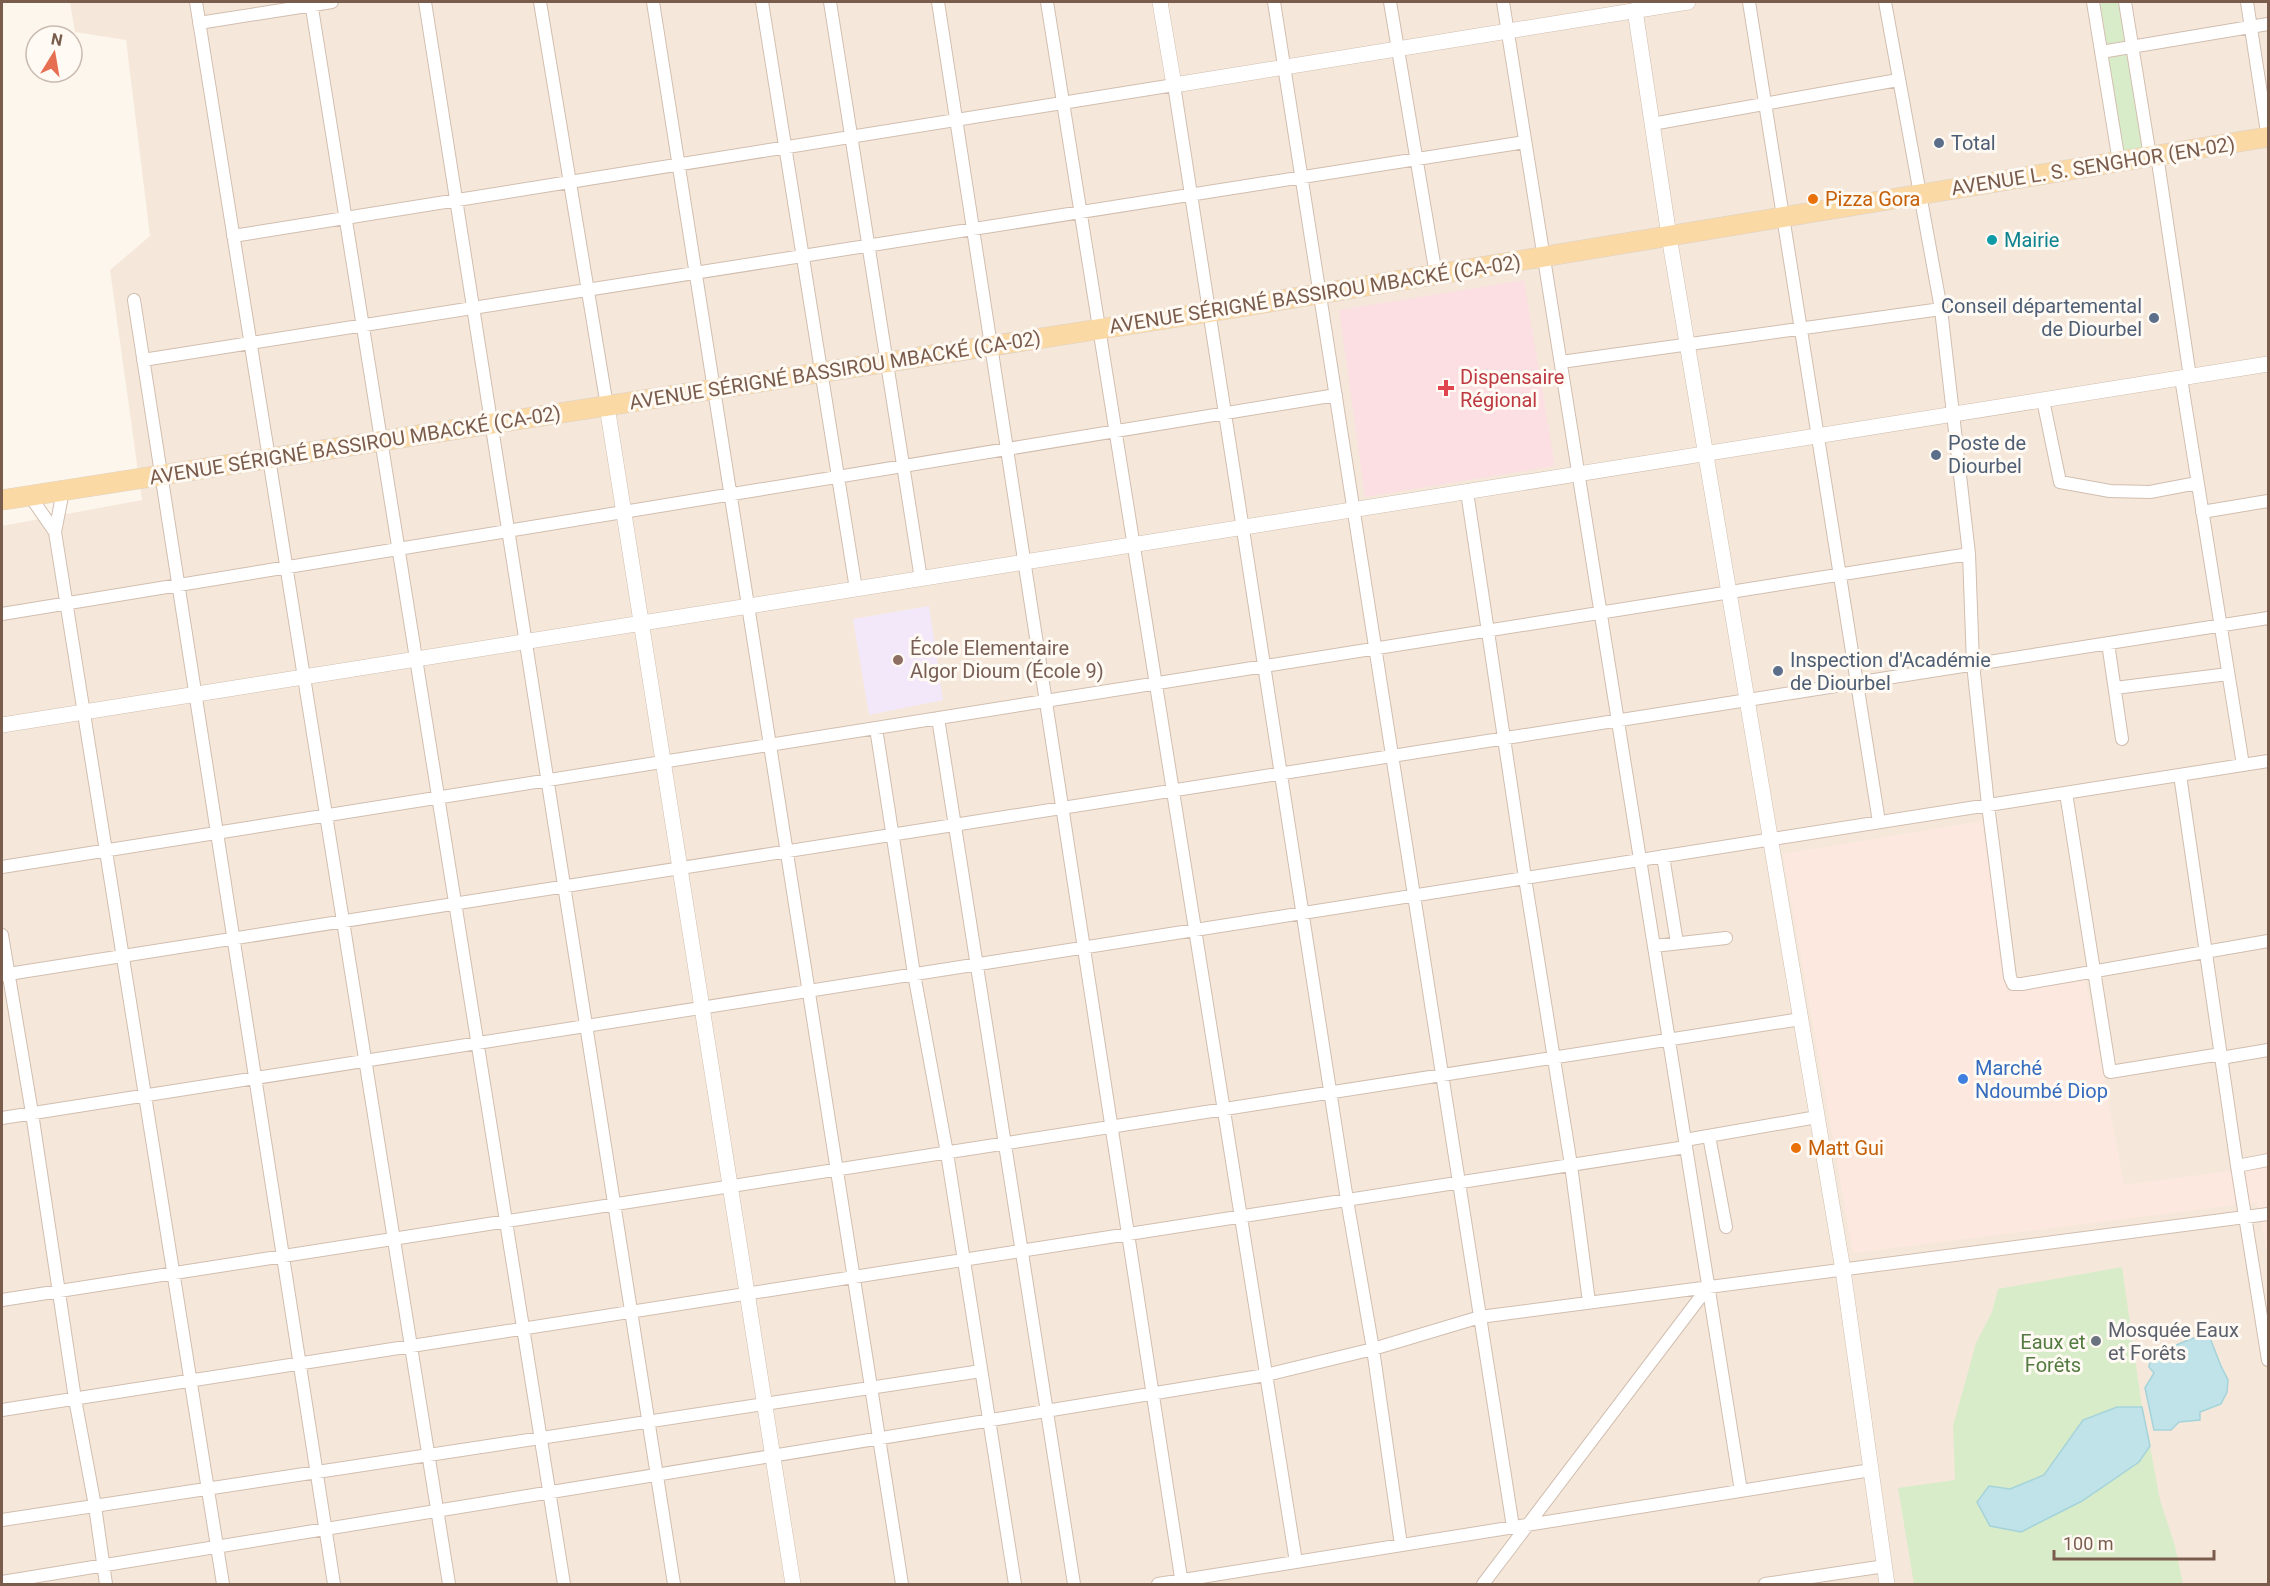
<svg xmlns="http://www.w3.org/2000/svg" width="2270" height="1586" font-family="Roboto,sans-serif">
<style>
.residential{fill:#f5e8da}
.commercial{fill:#fde8e0}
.education{fill:#f3e8fa}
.medical{fill:#fbdfe3}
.green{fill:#d8ecc9}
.water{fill:#bfe3e8;stroke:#a5d3da;stroke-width:1.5}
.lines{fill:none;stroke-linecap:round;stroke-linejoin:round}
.minor-casing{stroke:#d1beb0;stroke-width:14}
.tertiary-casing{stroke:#d1beb0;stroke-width:16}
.primary-casing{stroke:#dad1cd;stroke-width:21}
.minor{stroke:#fff;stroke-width:12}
.tertiary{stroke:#fff;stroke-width:15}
.primary{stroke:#fbd9a5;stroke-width:20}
.service-dot{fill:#5c6f8a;stroke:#fffaf3;stroke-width:2}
.food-dot{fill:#e8710a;stroke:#fffaf3;stroke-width:2}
.culture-dot{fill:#0f9aa8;stroke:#fffaf3;stroke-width:2}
.health-dot{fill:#e0444e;stroke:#fffaf3;stroke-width:2}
.education-dot{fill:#8d6e63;stroke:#fffaf3;stroke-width:2}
.shop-dot{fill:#3f7fe0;stroke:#fffaf3;stroke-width:2}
.worship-dot{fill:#6b7280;stroke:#fffaf3;stroke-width:2}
.labels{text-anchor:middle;stroke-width:6;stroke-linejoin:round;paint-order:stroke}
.service-label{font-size:20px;fill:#4e5e75;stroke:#fffaf3;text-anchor:start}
.street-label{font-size:20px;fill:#7a5c4d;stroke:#fffaf3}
.food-label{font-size:20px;fill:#c56008;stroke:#fffaf3;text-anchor:start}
.culture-label{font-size:20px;fill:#0d838f;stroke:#fffaf3;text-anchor:start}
.health-label{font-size:20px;fill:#be3a42;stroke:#fffaf3;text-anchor:start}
.education-label{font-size:20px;fill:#785e54;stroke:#fffaf3;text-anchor:start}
.shop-label{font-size:20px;fill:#366cbe;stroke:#fffaf3;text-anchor:start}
.worship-label{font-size:20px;fill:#5b616d;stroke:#fffaf3;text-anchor:start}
.park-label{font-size:20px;fill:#537a41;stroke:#fffaf3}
</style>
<rect width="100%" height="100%" fill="#fdf6ec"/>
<path class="residential" d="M70,2H2268V1584H2V526L142,500L110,270L150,236L126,40L75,32Z"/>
<path class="commercial" d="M1982,821L2007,992L2085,978L2124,1185L2268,1166V1257L2257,1202L1853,1253L1783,854Z"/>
<path class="education" d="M929,606L943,700L869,715L853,619Z"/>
<path class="medical" d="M1524,280L1555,466L1365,497L1339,310Z"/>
<path class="green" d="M2100,2H2119L2143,153L2124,155Z
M2122,1267L2142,1407H2117L2083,1420L2044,1475L2010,1489L1989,1486L1978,1502L2139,1462L2150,1446L2160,1500L2175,1546L2183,1584H1914L1898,1488L1955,1480L1953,1426L1976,1343L1992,1312L1998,1289Z"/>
<path class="water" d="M2203,1335L2210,1338L2221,1366L2228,1380L2227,1392L2221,1404L2200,1412V1420L2179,1422L2171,1430H2154L2145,1388L2154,1373L2149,1367L2151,1355C2169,1349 2185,1340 2203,1335Z
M2117,1407H2142L2150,1446L2139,1462L2082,1501L2021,1532L1990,1526L1977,1502L1989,1486L2010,1489L2044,1475L2083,1420Z"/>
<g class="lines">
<g class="minor-casing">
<path id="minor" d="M196,2L449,1584
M311,2L564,1584
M425,2L674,1584
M540,2L607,406
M653,2L902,1584
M762,2L856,589
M830,2L921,579
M938,2L1182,1584
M1047,2L1296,1562
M1274,2L1513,1527
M1390,2L1436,275
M1503,2L1741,1491
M1749,2L1879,822
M1885,2L1941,309L1969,554L1973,664L1988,805L2010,977L2013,984H2022L2268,941
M2093,2L2119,162
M2125,2L2150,156
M2247,2L2268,139
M199,23L332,2
M2101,52L2268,24
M1652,124L1898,80
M2157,155L2190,377
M233,236L1174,85L1347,1200L1373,1349L1401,1545
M134,300L334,1584
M143,360L1525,142
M1561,362L1941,309
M2181,378L2243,765
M2043,400L2060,482L2110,491L2150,492L2197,483
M63,491L55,532L223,1584
M1467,492L1525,878L1571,1165L1589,1302
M30,496L55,532
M2202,512L2268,501
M2,614L1336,395
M2108,643L2122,739
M2115,688L2228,674
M938,718L1074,1584
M876,728L914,974L947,1153L1015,1584
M2180,775L2237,1166L2268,1360
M2066,793L2110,1072L2221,1054
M1663,856L1677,943
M2,867L1969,554
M2,935L32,1113L75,1399L95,1506L106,1584
M1654,946L1726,938
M2,975L2268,618
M2221,1058L2268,1050
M2,1118L2268,761
M1709,1136L1726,1227
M1685,1140L1817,1117
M2237,1166L2268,1160
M2,1300L1801,1019
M2,1410L1686,1147
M2,1520L981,1371
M2,1582L1266,1375L1373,1349L1480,1317L2268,1214
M1158,1584L1871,1470
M1483,1584L1708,1287
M1765,1584L1885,1566"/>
</g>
<g class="tertiary-casing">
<path id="tertiary" d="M1160,2L1174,85L1688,2
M1635,10L1669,236L1843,1270L1887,1584
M607,406L793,1584
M2,725L2268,364"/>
</g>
<g class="primary-casing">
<path id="primary" d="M2,500L1209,312L2268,137"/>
</g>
<use href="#minor" class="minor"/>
<use href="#tertiary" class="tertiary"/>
<use href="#primary" class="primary"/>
</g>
<g class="service-dot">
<circle cx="1939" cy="143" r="6"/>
<circle cx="2154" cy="318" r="6"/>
<circle cx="1936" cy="455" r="6"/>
<circle cx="1778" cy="671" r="6"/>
</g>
<g class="food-dot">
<circle cx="1813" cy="199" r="6"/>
<circle cx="1796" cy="1148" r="6"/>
</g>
<circle class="culture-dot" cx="1992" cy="240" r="6"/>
<path class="health-dot" d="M1443 379h6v6h6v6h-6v6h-6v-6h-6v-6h6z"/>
<circle class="education-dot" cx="898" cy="660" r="6"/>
<circle class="shop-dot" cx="1963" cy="1079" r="6"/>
<circle class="worship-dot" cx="2096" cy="1341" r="6"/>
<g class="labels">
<g class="service-label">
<text x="1951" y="150">Total</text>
<text x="2142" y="313" text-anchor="end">Conseil départemental<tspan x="2142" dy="23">de Diourbel</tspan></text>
<text x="1948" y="450">Poste de<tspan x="1948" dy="23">Diourbel</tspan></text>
<text x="1790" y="667">Inspection d'Académie<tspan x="1790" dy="23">de Diourbel</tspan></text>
</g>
<g class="street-label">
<text transform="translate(2093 166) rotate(-9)" y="7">AVENUE L. S. SENGHOR (EN-02)</text>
<text transform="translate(1315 294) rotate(-9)" y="7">AVENUE SÉRIGNÉ BASSIROU MBACKÉ (CA-02)</text>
<text transform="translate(835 370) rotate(-9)" y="7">AVENUE SÉRIGNÉ BASSIROU MBACKÉ (CA-02)</text>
<text transform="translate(355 445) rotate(-9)" y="7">AVENUE SÉRIGNÉ BASSIROU MBACKÉ (CA-02)</text>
</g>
<g class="food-label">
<text x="1825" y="206">Pizza Gora</text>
<text x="1808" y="1155">Matt Gui</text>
</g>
<g class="culture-label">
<text x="2004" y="247">Mairie</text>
</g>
<g class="health-label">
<text x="1460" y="384">Dispensaire<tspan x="1460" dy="23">Régional</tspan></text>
</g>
<g class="education-label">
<text x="910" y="655">École Elementaire<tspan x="910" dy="23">Algor Dioum (École 9)</tspan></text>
</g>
<g class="shop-label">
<text x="1975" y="1075">Marché<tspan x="1975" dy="23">Ndoumbé Diop</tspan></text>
</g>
<g class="worship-label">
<text x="2108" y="1337">Mosquée Eaux<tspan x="2108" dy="23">et Forêts</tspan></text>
</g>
<g class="park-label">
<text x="2053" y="1349">Eaux et<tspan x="2053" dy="23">Forêts</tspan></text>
</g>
</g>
<rect width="2270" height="1586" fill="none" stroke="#7a5c4d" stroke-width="6"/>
<g transform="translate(54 54) rotate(11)"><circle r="28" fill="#fffaf3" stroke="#cabbb1" stroke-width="1.5"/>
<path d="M0-4.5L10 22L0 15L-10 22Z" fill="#e76f51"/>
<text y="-9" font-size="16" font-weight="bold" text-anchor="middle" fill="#7a5c4d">N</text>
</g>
<path d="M2054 1550v9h160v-9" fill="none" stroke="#7a5c4d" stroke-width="3"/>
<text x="2063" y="1550" font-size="18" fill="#7a5c4d" stroke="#fffaf3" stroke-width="4.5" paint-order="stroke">100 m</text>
</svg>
